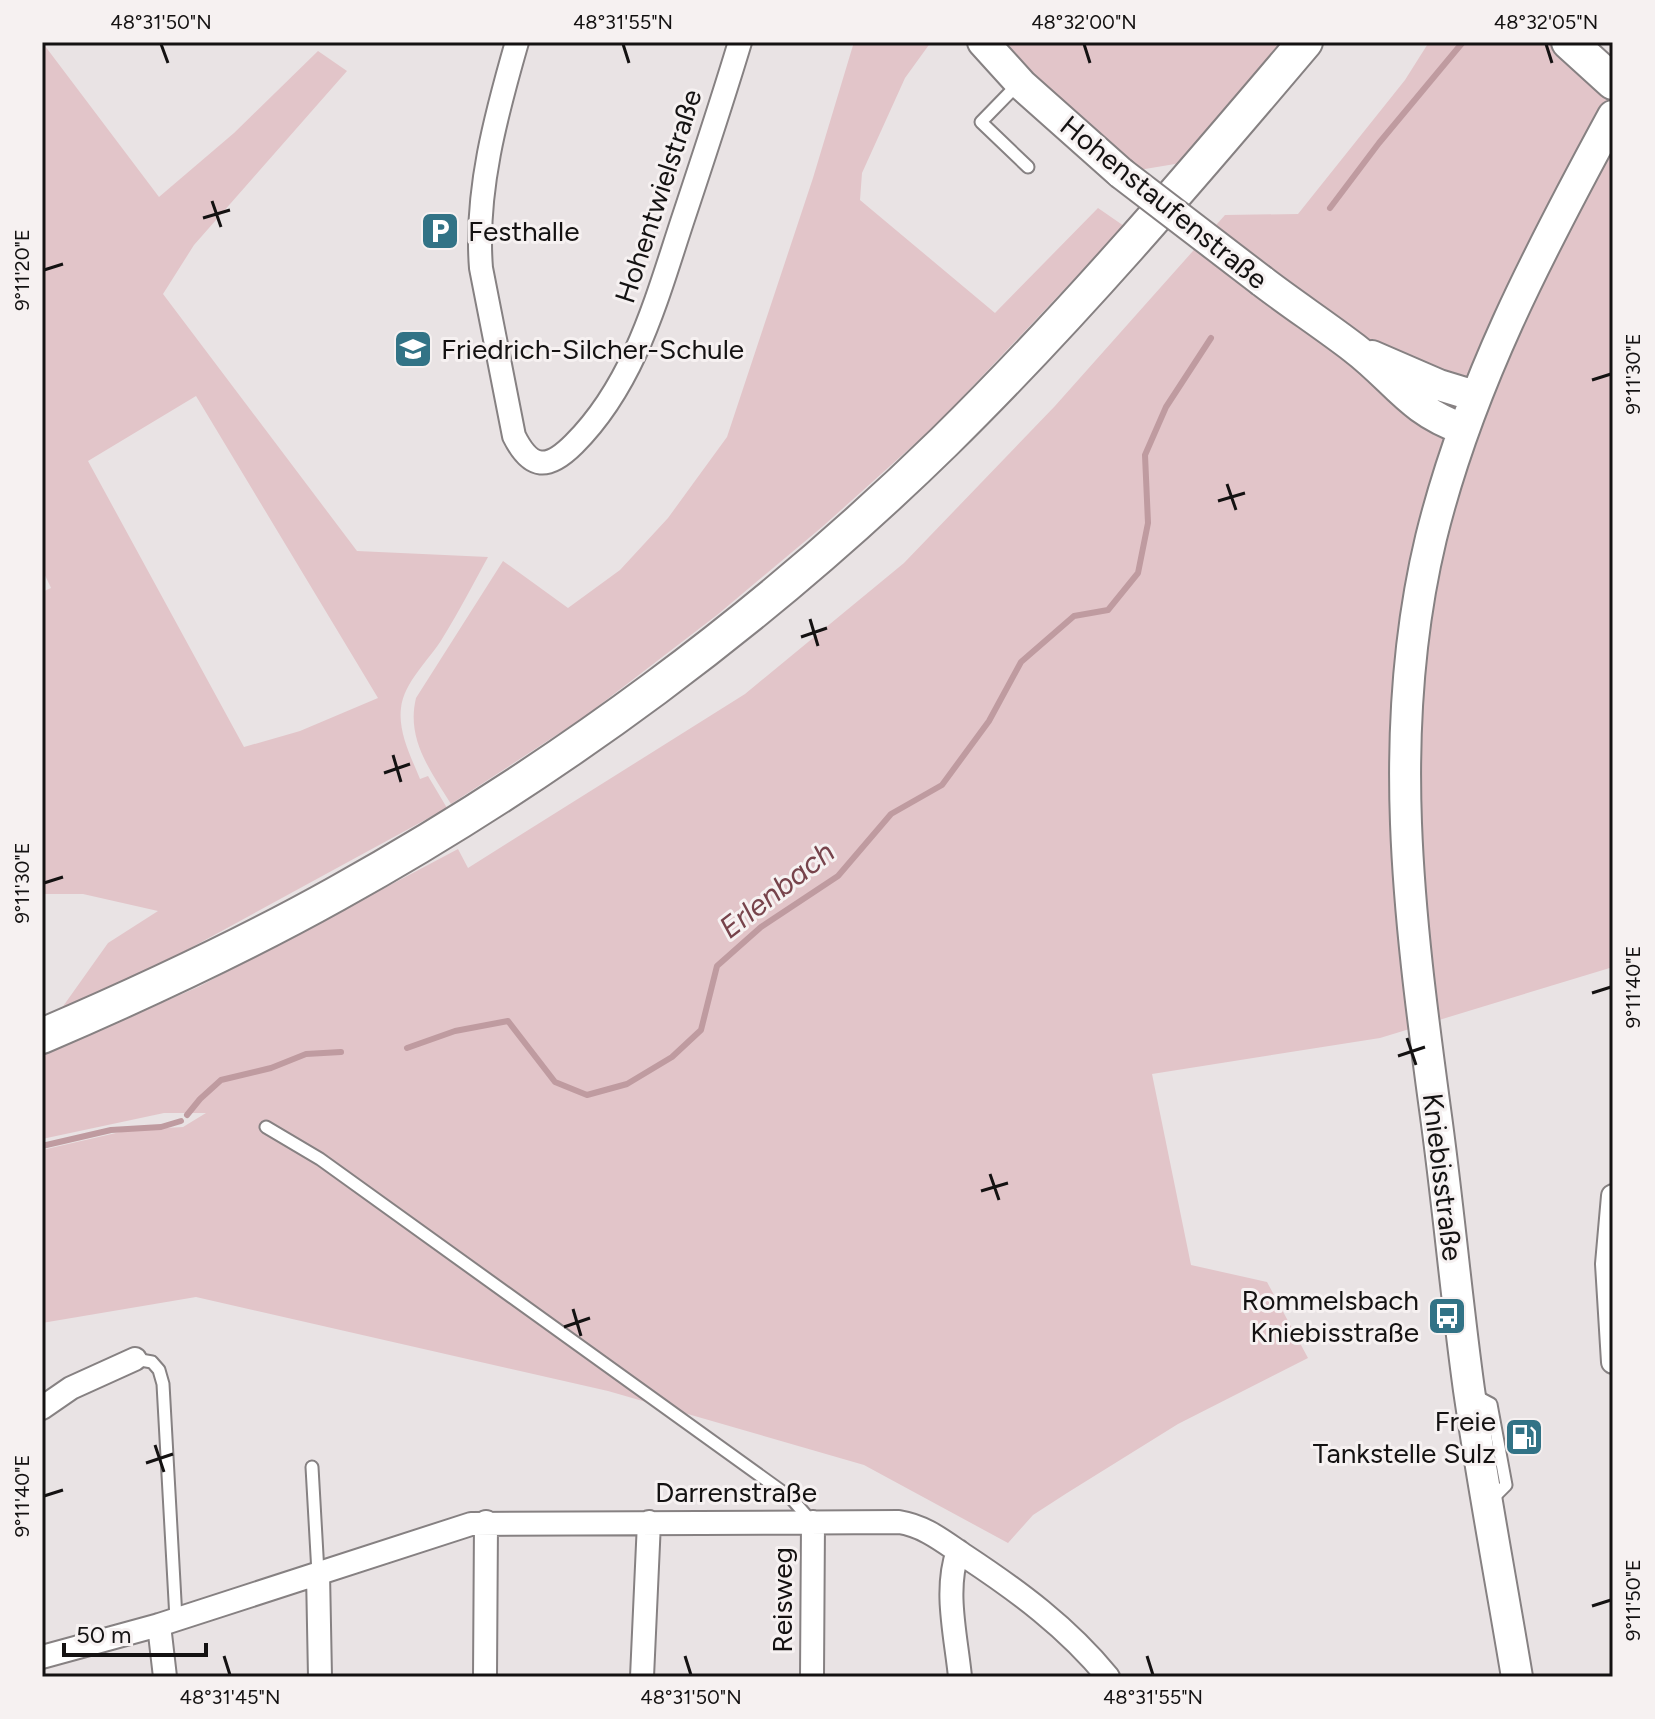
<svg xmlns="http://www.w3.org/2000/svg" width="1655" height="1719" font-family="Figtree,sans-serif">
<style>
.green{fill:#e2c5c9;fill-rule:evenodd}
.lines{fill:none;stroke-linecap:round;stroke-linejoin:round}
.stream{stroke:#bf9ba0;stroke-width:6}
.lane-casing{stroke:#868182;stroke-width:15}
.street-casing{stroke:#868182;stroke-width:26}
.secondary-casing{stroke:#868182;stroke-width:34}
.primary-casing{stroke:#868182;stroke-width:38}
.lane{stroke:#fff;stroke-width:11}
.street{stroke:#fff;stroke-width:22}
.secondary{stroke:#fff;stroke-width:30}
.primary{stroke:#fff;stroke-width:34}
.secondary-bridge-casing{stroke:#868182;stroke-width:34;stroke-linecap:butt}
.secondary-bridge{stroke:#fff;stroke-width:30}
.ticks{fill:none;stroke:#141212;stroke-width:3}
.labels{text-anchor:middle;stroke-width:6;stroke-linejoin:round;paint-order:stroke}
.street-label{font-size:28px;fill:#141212;stroke:#f6f1f1}
.poi-label{font-size:28px;fill:#141212;stroke:#f6f1f1;text-anchor:start}
.water-label{font-size:30px;font-style:italic;fill:#77434b;stroke:#f6f1f1}
.neatline{fill:none;stroke:#141212;stroke-width:3}
.ticks-label{font-size:20px;text-anchor:middle;fill:#141212}
</style>
<rect width="100%" height="100%" fill="#e9e3e4"/>
<path class="green" d="M42,42L159,197L234,133L318,51L347,71L194,245L163,294L357,551L488,557C473,584 459,612 442,639C429,660 404,682 401,708C398,732 411,757 420,779L428,776L447,808L174,957L59,1012L108,943L158,911L83,894H42V592L51,588L42,569ZM196,396L378,698L300,731L244,747L88,461Z
M854,42H931L905,78L862,173L860,200L995,313L1098,208L1124,226L938,423L822,527L717,615L584,717L451,804C430,770 406,739 416,698L503,561L568,608L620,570L668,518L727,437L813,178Z
M983,42H1305L1205,159L1121,173Z
M1429,42H1569L1613,82V967L1380,1038L1152,1074L1191,1265L1267,1282L1308,1358L1178,1424L1067,1493L1033,1515L1008,1543L864,1465L608,1391L196,1297L42,1323V1150L129,1130L183,1127L206,1113H164L42,1139V1055L198,987L458,849L468,868L745,694L904,563L1055,406L1225,215L1298,214L1405,80Z"/>
<g class="lines">
<path class="stream" d="M1330,208L1379,143L1463,42
M407,1048L455,1031L508,1021L555,1082L587,1095L627,1084L672,1057L701,1030L717,966L761,927L838,876L891,814L942,785L989,721L1021,662L1074,616L1108,610L1138,573L1148,523L1145,455L1166,407L1211,338
M187,1115L200,1099L221,1080L271,1068L306,1054L341,1052
M42,1146L111,1130L161,1127L181,1121"/>
<g class="lane-casing">
<path id="lane" d="M1019,83L981,122L1028,167
M266,1127L320,1159L791,1498L812,1522
M135,1359L152,1362L159,1370L163,1384L176,1619
M1474,1395L1491,1404L1506,1485L1491,1500
M312,1467L318,1573"/>
</g>
<g class="street-casing">
<path id="street" d="M517,42C496,115 475,192 481,268L514,436C531,470 548,470 574,444C634,384 656,301 682,222C702,162 722,102 740,42
M1613,1196L1607,1264L1613,1362
M42,1408L71,1388L135,1359
M958,1551C944,1590 956,1636 960,1677
M318,1573L320,1677
M159,1625L165,1677
M42,1657L159,1625L471,1524L899,1522C925,1526 944,1542 965,1556C1018,1591 1067,1627 1108,1677
M485,1677L486,1522
M642,1677L649,1522
M812,1677L813,1522"/>
</g>
<g class="secondary-casing">
<path id="secondary" d="M983,42L1022,85L1121,173
M1262,281C1292,304 1324,325 1354,348C1396,380 1409,410 1463,429
M1372,356L1439,385L1475,396
M1517,1677C1501,1581 1483,1486 1469,1390C1456,1296 1448,1202 1435,1109C1409,917 1385,730 1431,538C1468,387 1539,252 1613,116"/>
</g>
<g class="primary-casing">
<path id="primary" d="M1569,42L1613,82
M42,1036C142,993 241,947 336,894C556,772 764,618 944,442C1072,316 1189,179 1305,42"/>
</g>
<use href="#lane" class="lane"/>
<use href="#street" class="street"/>
<use href="#secondary" class="secondary"/>
<use href="#primary" class="primary"/>
<g class="secondary-bridge-casing">
<path id="secondary-bridge" d="M1121,173L1262,281"/>
</g>
<use href="#secondary-bridge" class="secondary-bridge"/>
</g>
<path class="ticks" d="M161,44L168,63M623,44L629,63M1084,44L1090,63M1546,44L1552,63M212,201L221,227M203,218L230,210M44,270L63,264M1592,380L1611,374M1227,484L1236,510M1218,501L1245,493M810,619L818,646M801,637L827,628M393,755L401,782M384,773L410,764M44,883L63,877M1592,993L1611,987M1407,1038L1416,1065M1398,1056L1425,1047M990,1174L999,1200M981,1191L1008,1183M573,1309L581,1336M564,1327L590,1318M155,1445L164,1472M146,1463L173,1454M44,1496L63,1490M1592,1606L1611,1600M224,1656L230,1675M685,1656L691,1675M1147,1656L1153,1675"/>
<defs>
<g id="parking-square" transform="scale(2)"><rect x="-9" y="-9" width="18" height="18" rx="4" fill="#327386" stroke="#f6f1f1"/><path d="M-3.5-5.5H1a3.5 3.5 0 0 1 0 7H-1V5.5H-3.5ZM-1-3.4V-.6H.8a1.4 1.4 0 0 0 0-2.8Z" fill="#fff"/></g>
<g id="school-square" transform="scale(2)"><rect x="-9" y="-9" width="18" height="18" rx="4" fill="#327386" stroke="#f6f1f1"/><path d="M0-5L7-2L0 1L-7-2ZM-4 1L0 2.5L4 1V4Q0 6-4 4Z" fill="#fff"/></g>
<g id="bus-square" transform="scale(2)"><rect x="-9" y="-9" width="18" height="18" rx="4" fill="#327386" stroke="#f6f1f1"/><path d="M-5-6H5V4H4V6H2V4H-2V6H-4V4H-5ZM-3.5-4V0h7V-4ZM-3.5 1.2v1.5H-2V1.2ZM2 1.2v1.5H3.5V1.2Z" fill="#fff"/></g>
<g id="fuel-square" transform="scale(2)"><rect x="-9" y="-9" width="18" height="18" rx="4" fill="#327386" stroke="#f6f1f1"/><path d="M-5.5-6h7V0h2V4h1.3V-2.5L3-4.5l.8-.8L6-3V5H2.5V1h-1V6h-7ZM-4.2-4.7v3.2H.2V-4.7Z" fill="#fff"/></g>
</defs>
<g fill-rule="evenodd">
<use href="#parking-square" x="440" y="231"/>
<use href="#school-square" x="413" y="349"/>
<use href="#bus-square" x="1447" y="1316"/>
<use href="#fuel-square" x="1524" y="1437"/>
</g>
<g class="labels">
<g class="street-label">
<text transform="translate(658 196) rotate(-72)" y="10">Hohentwielstraße</text>
<text transform="translate(1164 202) rotate(39)" y="10">Hohenstaufenstraße</text>
<text transform="translate(1443 1177) rotate(83)" y="10">Kniebisstraße</text>
<text x="736" y="1502">Darrenstraße</text>
<text transform="translate(782 1600) rotate(-90)" y="10">Reisweg</text>
</g>
<g class="poi-label">
<text x="468" y="241">Festhalle</text>
<text x="441" y="359">Friedrich-Silcher-Schule</text>
<text x="1419" y="1310" text-anchor="end">Rommelsbach<tspan x="1419" dy="32">Kniebisstraße</tspan></text>
<text x="1496" y="1431" text-anchor="end">Freie<tspan x="1496" dy="32">Tankstelle Sulz</tspan></text>
</g>
<g class="water-label">
<text transform="translate(777 890) rotate(-38)" y="10">Erlenbach</text>
</g>
</g>
<rect width="1655" height="1719" fill="none" stroke="#f6f1f1" stroke-width="88"/>
<path d="M64 1643v12h142v-12" fill="none" stroke="#141212" stroke-width="4"/>
<text x="76" y="1643" font-size="24" fill="#141212" stroke="#f6f1f1" stroke-width="6" paint-order="stroke">50 m</text>
<rect x="44" y="44" width="1567" height="1631" class="neatline"/>
<g class="ticks-label">
<text x="161" y="29">48°31'50"N</text>
<text x="623" y="29">48°31'55"N</text>
<text x="1084" y="29">48°32'00"N</text>
<text x="1546" y="29">48°32'05"N</text>
<text transform="translate(22 270) rotate(-90)" y="7">9°11'20"E</text>
<text transform="translate(1633 374) rotate(-90)" y="7">9°11'30"E</text>
<text transform="translate(22 883) rotate(-90)" y="7">9°11'30"E</text>
<text transform="translate(1633 987) rotate(-90)" y="7">9°11'40"E</text>
<text transform="translate(22 1496) rotate(-90)" y="7">9°11'40"E</text>
<text transform="translate(1633 1600) rotate(-90)" y="7">9°11'50"E</text>
<text x="230" y="1704">48°31'45"N</text>
<text x="691" y="1704">48°31'50"N</text>
<text x="1153" y="1704">48°31'55"N</text>
</g>
</svg>
